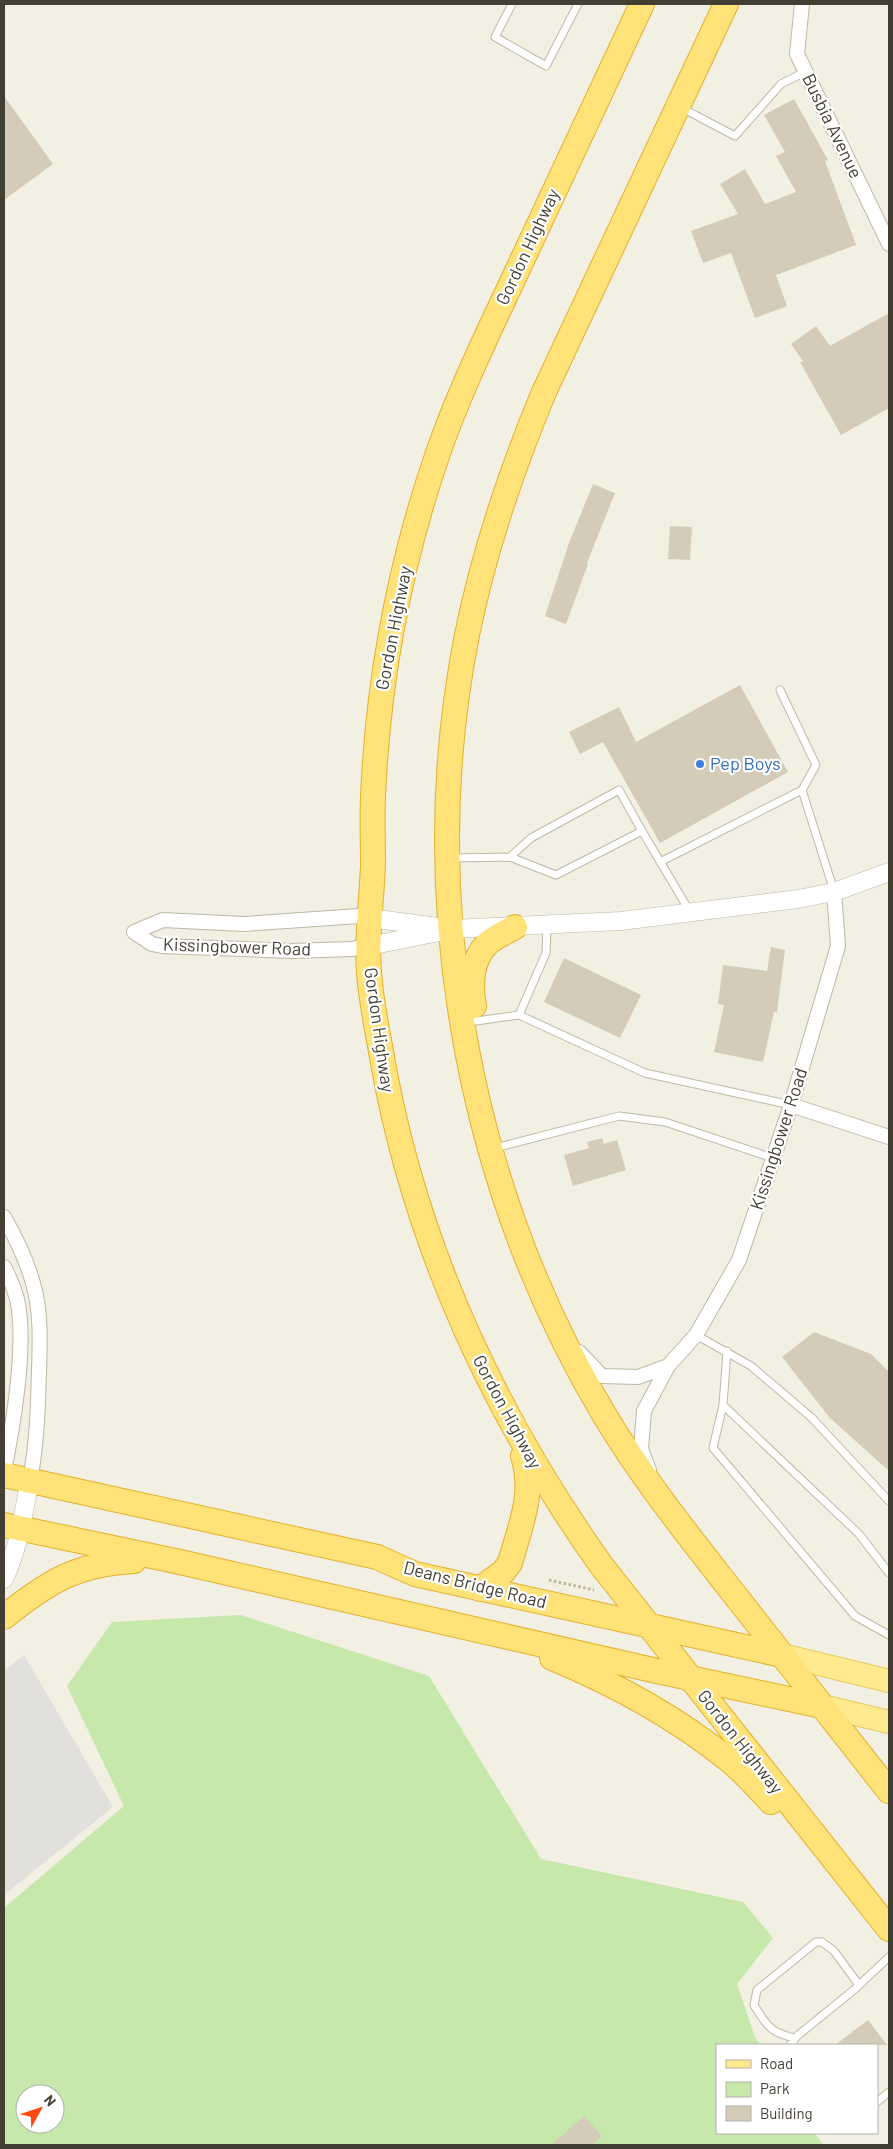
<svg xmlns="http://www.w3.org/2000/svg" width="893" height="2149" font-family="Barlow,sans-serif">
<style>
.green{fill:#c6e8aa;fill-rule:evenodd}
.parking{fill:#e2e0dc}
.building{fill:#d4ccb8}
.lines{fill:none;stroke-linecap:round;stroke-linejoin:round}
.service-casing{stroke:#beb8a5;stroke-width:9}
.minor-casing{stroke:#beb8a5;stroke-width:16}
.tertiary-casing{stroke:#beb8a5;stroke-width:19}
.primary-casing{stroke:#e7cb5c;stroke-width:24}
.trunk-casing{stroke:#e2b12d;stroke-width:26}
.path{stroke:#c0b596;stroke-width:3;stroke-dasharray:2.5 2.5;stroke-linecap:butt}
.service{stroke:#fff;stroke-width:7}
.minor{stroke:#fff;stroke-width:14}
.tertiary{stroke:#fff;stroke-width:18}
.primary{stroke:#ffea8f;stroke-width:22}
.trunk{stroke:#ffe278;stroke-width:24}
.shop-dot{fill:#3f7fe0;stroke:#fff;stroke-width:2}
.labels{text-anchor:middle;stroke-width:4.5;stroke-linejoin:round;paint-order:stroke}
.street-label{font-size:18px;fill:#443f33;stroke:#fff}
.shop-label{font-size:18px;fill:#366cbe;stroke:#fff;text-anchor:start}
</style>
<rect width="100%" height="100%" fill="#f2efe3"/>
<path class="green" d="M241,1615L429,1676L541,1859L743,1902L773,1938L737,1984L755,2037L760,2045H717V2133H815L823,2145H4V1908L124,1806L67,1686L112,1622ZM25,2094H55V2124H25Z"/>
<path class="parking" d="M24,1655L113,1807L4,1895V1671Z"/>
<path class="building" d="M4,96L53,164L4,200Z
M794,99L828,160L825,161L856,245L776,275L787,306L755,318L731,253L703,263L691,231L738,214L720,184L745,169L765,204L796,192L776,156L785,152L764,115Z
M889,313V408L841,435L800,362L803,361L791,344L816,326L830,346Z
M593,484L615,493L587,563L588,564L566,624L545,616L569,543Z
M670,526L692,527L690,560L668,559Z
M740,685L788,772L660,843L603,742L580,754L569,732L619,707L636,742Z
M771,947L785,950L777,1012H774L763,1062L714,1052L724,1005L718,1004L723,965L767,971Z
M564,958L641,995L620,1038L544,1002Z
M602,1138L604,1144L617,1140L626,1170L573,1186L564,1155L589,1148L587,1142Z
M814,1332L871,1354L889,1372V1471L830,1418L782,1357Z
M868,2020L887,2045H835Z
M584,2116L602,2136L592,2145H551Z"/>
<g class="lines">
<g class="service-casing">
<path id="service" d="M512,4L495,37L546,66L578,4
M680,107L735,136L781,84L805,72
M780,690L816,765L802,790
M510,857L531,838L619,790L642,831
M451,858L510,857L556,875L642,831L690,912
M660,862L802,790L834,891
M519,1015L546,953L547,925
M476,1021L519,1015L645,1073L791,1105
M495,1148L619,1116L665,1122L773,1158
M696,1335L751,1366L812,1418L889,1501
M727,1351L723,1405L713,1448L855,1616L889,1635
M723,1405L859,1534L889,1573
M794,2038C770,2032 767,2026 754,2005L757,1990L816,1942H822L834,1951L859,1985
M790,2045L797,2036L855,1989L889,1957
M877,2102L889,2092"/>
</g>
<g class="minor-casing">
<path id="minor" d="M802,4L797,54L889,244
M134,932L152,944L162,946L292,951L352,949L369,946
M134,932L163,920L244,924L359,916L370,918
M791,1105L889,1137
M4,1217C16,1238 28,1263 34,1287C41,1313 40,1343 39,1370C38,1407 37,1444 30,1480
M4,1267C9,1276 14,1288 17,1299C27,1343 13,1426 4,1471
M579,1352L602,1376L638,1377L668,1366
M649,1470L641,1449L644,1411L668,1366L696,1335L739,1260L791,1105L838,946L834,892"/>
</g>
<g class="tertiary-casing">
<path id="tertiary" d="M370,918L452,929L621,921L798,899L834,892L889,872
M369,946L439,932
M4,1579C19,1548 23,1514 30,1480"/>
</g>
<g class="primary-casing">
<path id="primary" d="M782,1655L889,1681
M822,1706L889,1722"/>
</g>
<g class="trunk-casing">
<path id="trunk" d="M642,4C601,92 559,180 518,269C490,329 460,390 438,453C400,563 378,680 373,797C372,819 373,841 373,864C372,899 366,937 369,972C371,1003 378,1033 383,1063C416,1246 494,1414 601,1565L889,1929
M726,4L544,392C511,471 484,551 467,635C415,898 467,1186 605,1416C641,1476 684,1530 727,1585C781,1654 835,1722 889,1791
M474,1006C470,985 471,959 488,943C495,937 506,932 515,927
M4,1475L377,1557L415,1574L782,1655
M4,1525L180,1562L657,1671L822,1706
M480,1589L503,1572L510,1563C520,1526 535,1495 523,1456
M4,1617C48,1582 76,1564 134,1561
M552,1658C615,1684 677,1718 730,1761C745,1773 758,1788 771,1802"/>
</g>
<path class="path" d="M549,1580L594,1590"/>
<use href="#service" class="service"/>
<use href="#minor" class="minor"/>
<use href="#tertiary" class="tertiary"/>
<use href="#primary" class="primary"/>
<use href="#trunk" class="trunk"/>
</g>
<circle class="shop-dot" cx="700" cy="764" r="5"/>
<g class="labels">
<g class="street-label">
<text transform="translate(832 126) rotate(64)" y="6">Busbia Avenue</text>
<text transform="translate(528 247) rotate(-65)" y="6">Gordon Highway</text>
<text transform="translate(394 628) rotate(-79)" y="6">Gordon Highway</text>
<text transform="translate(237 947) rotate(2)" y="6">Kissingbower Road</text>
<text transform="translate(379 1030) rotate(82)" y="6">Gordon Highway</text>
<text transform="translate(779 1139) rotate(-72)" y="6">Kissingbower Road</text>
<text transform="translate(507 1412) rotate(62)" y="6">Gordon Highway</text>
<text transform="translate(475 1585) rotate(14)" y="6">Deans Bridge Road</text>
<text transform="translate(740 1742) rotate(52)" y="6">Gordon Highway</text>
</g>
<g class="shop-label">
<text x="710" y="770">Pep Boys</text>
</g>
</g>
<rect width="893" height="2149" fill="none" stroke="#443f33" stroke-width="10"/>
<rect x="716" y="2044" width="162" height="90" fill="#ffffff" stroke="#b4b2ad"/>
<rect x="726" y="2060" width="25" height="8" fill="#ffea8f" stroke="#b4b2ad"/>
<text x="760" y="2069" font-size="15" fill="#443f33">Road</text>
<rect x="726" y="2082" width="25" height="15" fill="#c6e8aa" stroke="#b4b2ad"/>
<text x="760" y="2094" font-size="15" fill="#443f33">Park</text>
<rect x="726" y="2106" width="25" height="15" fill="#d4ccb8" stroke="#b4b2ad"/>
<text x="760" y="2119" font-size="15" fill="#443f33">Building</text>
<g transform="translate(40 2109) rotate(50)"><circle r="24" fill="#ffffff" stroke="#b4b2ad"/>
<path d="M0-4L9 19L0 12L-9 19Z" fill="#ff4a0d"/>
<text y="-8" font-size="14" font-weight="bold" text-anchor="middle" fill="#443f33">N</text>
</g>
</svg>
